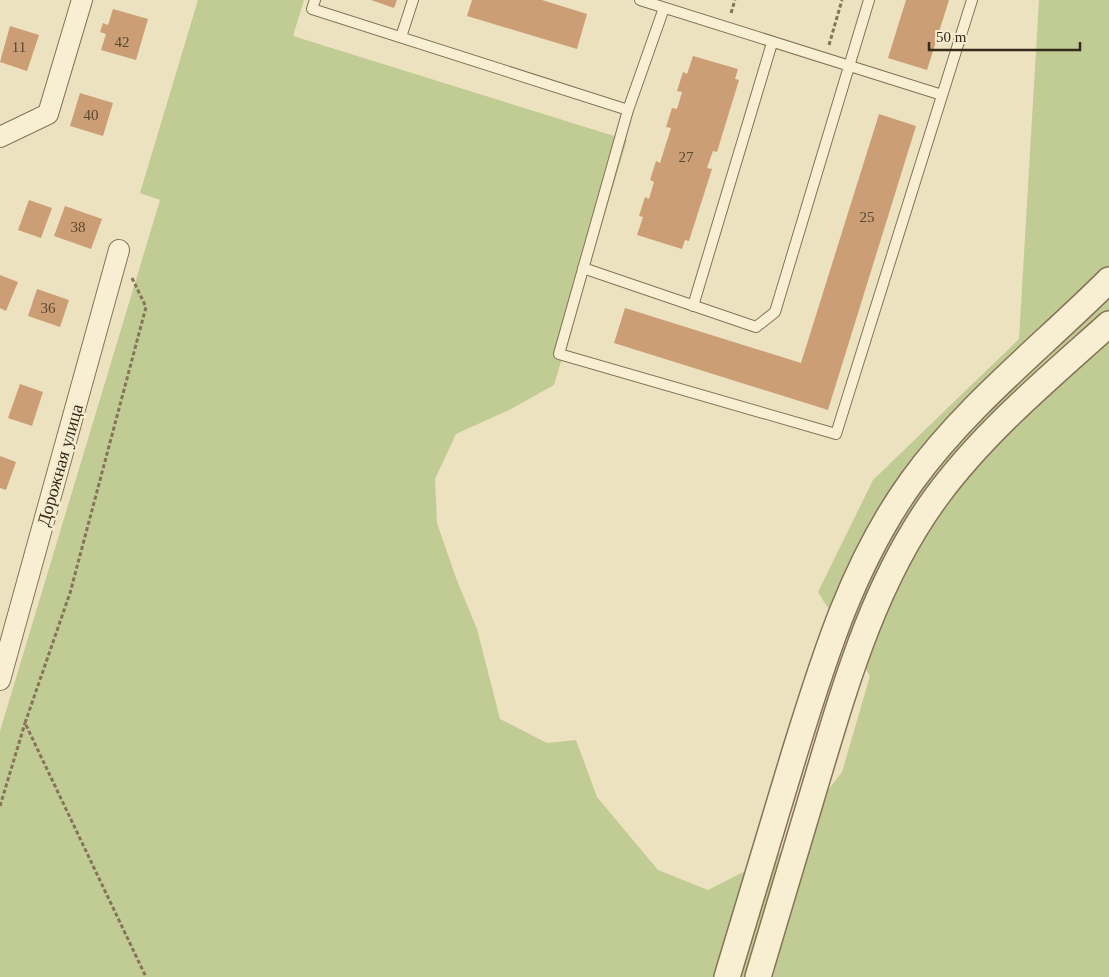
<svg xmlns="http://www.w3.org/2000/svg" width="1109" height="977" font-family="Georgia,serif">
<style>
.green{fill:#c1cb94}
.building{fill:#cb9e76}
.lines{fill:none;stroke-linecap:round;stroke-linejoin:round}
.service-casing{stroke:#867358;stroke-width:12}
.minor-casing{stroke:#867358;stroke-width:22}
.tertiary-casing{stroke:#867358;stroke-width:28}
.path{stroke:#867358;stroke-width:3;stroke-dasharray:4 2.5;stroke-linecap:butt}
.service{stroke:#f8efd3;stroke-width:10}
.minor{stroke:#f8efd3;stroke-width:20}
.tertiary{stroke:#f8efd3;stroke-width:25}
.labels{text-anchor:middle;stroke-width:5;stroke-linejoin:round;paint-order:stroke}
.number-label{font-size:15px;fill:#5a4732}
.street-label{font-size:18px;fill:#352a1c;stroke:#f5eccf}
</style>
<rect width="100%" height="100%" fill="#ede2c0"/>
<path class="green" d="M198,0H304L293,36L627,140L554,385L511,409L456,434L435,479L437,523L456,578L477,629L500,719L547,743L576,740L597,797L658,870L708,890L779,854L842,772L870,676L818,592L873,480L1019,339L1039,0H1109V977H0V731L160,200L140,193Z"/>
<path class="building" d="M371,0H397L394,8Z
M472,0H542L587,14L577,49L467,16Z
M906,0H949L927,70L888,58Z
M113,9L148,19L136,60L101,50L106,34L100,32L103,23L108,25Z
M10,26L39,35L27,71L0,62Z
M693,56L738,69L735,79L739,80L717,152L713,151L707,168L712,169L689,241L685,240L682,249L637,235L643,217L639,216L645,197L649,199L654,182L650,180L656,161L660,163L671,128L666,127L672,108L677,109L682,92L677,91L683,72L687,74Z
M80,93L113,103L103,136L70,126Z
M879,114L916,126L828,410L614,343L625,308L801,363Z
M29,200L52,208L41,238L18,230Z
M65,206L102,219L91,249L54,236Z
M0,275L18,282L6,311L0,308Z
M37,289L69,300L60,327L28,316Z
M20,384L43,392L32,426L8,418Z
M0,456L16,462L6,490L0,488Z"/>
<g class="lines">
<g class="service-casing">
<path id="service" d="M315,0L312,9L628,110L664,8
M640,0L942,95
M401,37L413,0
M628,110L559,354L836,434L972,0
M583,268L756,327L775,312L869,0
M693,306L772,43"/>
</g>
<g class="minor-casing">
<path id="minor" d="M0,137L48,114L82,0
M0,680L119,250"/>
</g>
<g class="tertiary-casing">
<path id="tertiary" d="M727,977C749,904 771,831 793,758C823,661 852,564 912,481C967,405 1043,346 1109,280
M758,977C778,910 798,843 818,776C847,679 876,579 937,496C985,431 1049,378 1109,324"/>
</g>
<path class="path" d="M731,13L735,0
M829,45L842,0
M132,278L146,307L70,593L25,723L146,977
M0,806L25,723"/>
<use href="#service" class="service"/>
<use href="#minor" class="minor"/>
<use href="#tertiary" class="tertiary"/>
</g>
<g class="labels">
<g class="number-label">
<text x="122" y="47">42</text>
<text x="19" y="52">11</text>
<text x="91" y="120">40</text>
<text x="686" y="162">27</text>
<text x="867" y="222">25</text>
<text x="78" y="232">38</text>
<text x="48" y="313">36</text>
</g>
<g class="street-label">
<text transform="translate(60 465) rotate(-74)" y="6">Дорожная улица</text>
</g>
</g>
<path d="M929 42v8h151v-8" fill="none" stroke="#352a1c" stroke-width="2.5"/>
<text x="936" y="42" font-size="15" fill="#352a1c" stroke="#f5eccf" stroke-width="4" paint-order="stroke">50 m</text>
</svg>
